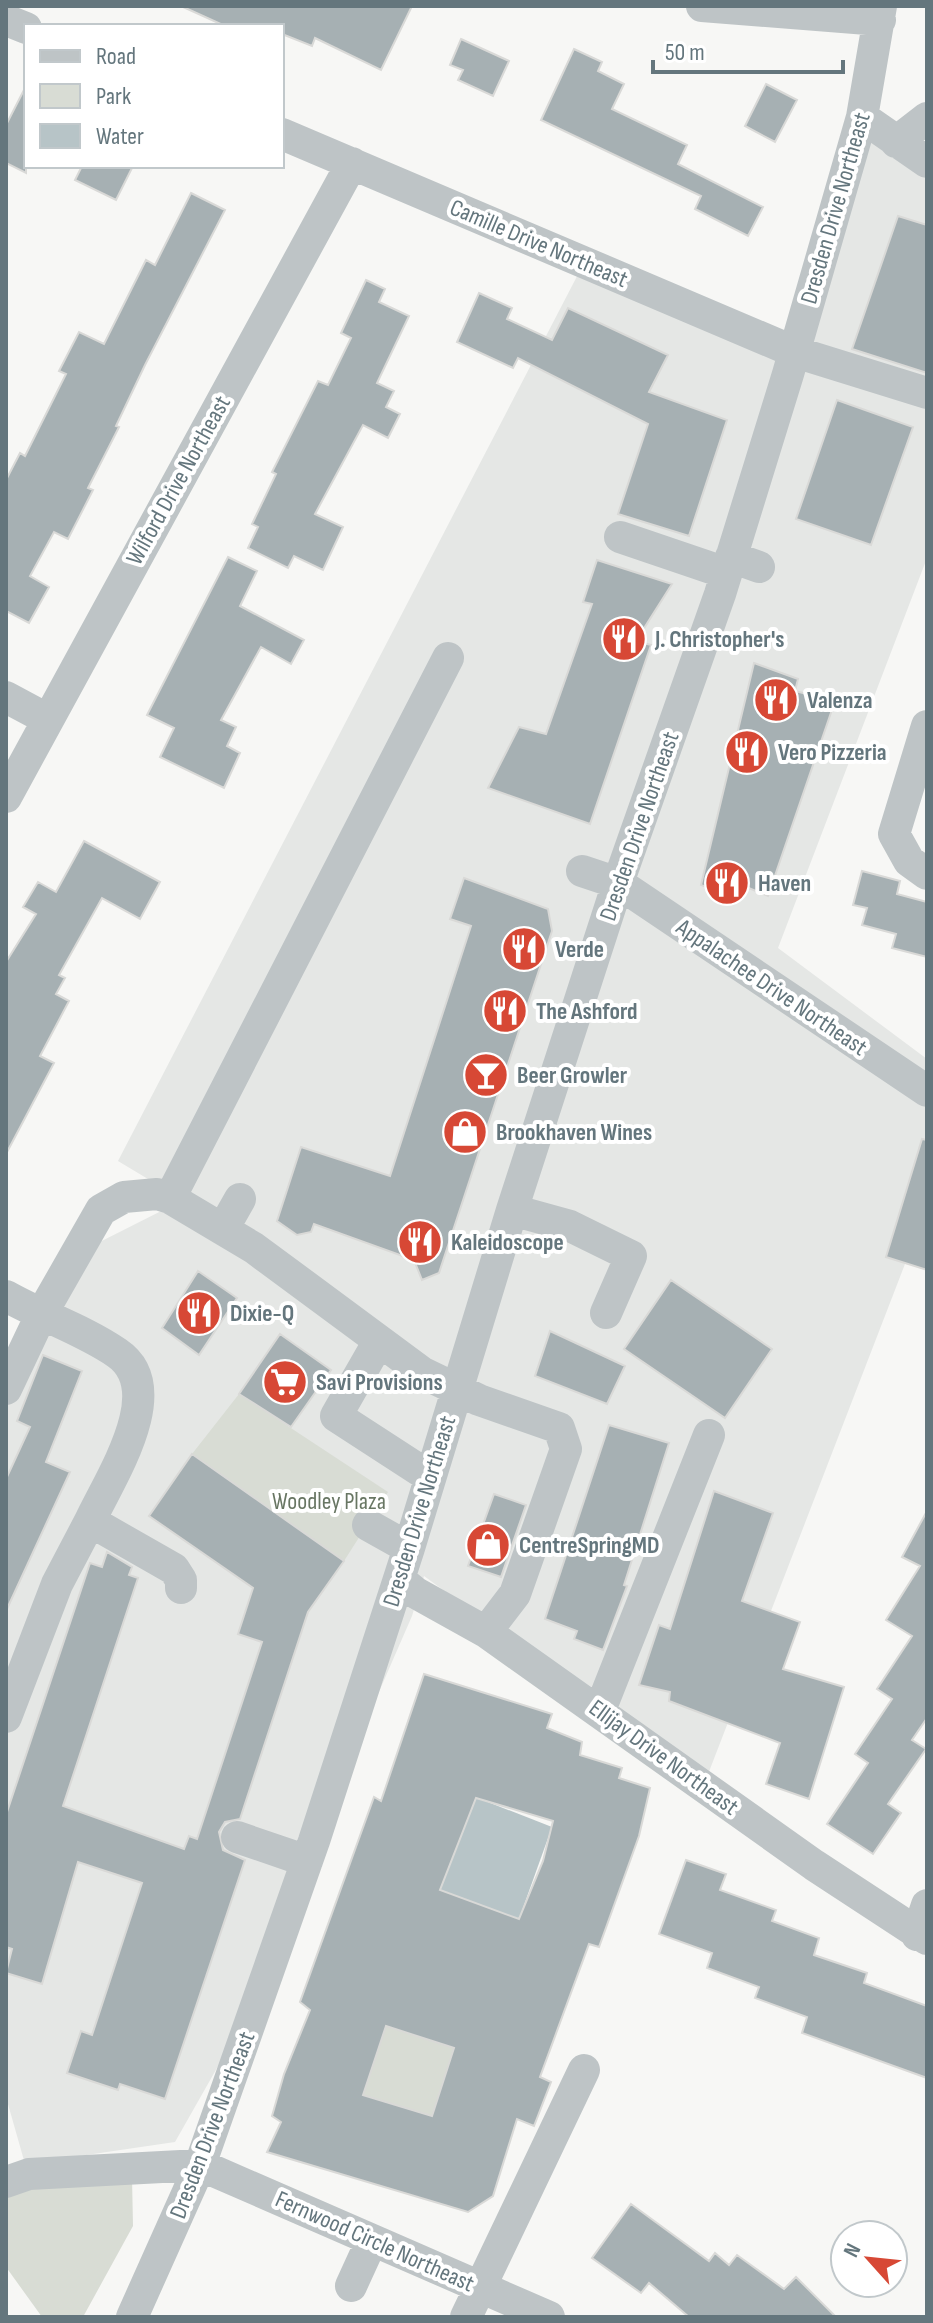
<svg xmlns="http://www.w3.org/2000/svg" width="933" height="2323" font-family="'Sofia Sans Condensed',sans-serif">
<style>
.built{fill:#e5e7e5}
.green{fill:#d8dcd4}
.water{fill:#b7c4c7}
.building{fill:#a6b0b3;stroke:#d9d9d7;stroke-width:2;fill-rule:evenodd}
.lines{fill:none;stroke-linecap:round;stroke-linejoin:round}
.minor{stroke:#bec4c6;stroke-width:32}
.labels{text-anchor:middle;stroke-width:8;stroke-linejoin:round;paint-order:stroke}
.street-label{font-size:24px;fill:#64767d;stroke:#fff}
.poi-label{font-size:24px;font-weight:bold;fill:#64767d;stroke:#fff;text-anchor:start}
.park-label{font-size:24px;fill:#687663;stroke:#fff}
</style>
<rect width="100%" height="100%" fill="#f7f7f5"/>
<path class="built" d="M869,117L927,166V558L778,948L927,1059V1207L705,1782L424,1576L412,1616L314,1841L268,1978L175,2142L25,2164L6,2097V1381L74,1255L183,1200L118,1161L587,257L795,352Z"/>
<path class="green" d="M239,1394L388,1492L344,1561L192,1454Z
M386,2026L454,2048L432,2116L363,2095Z
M132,2177L133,2226L83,2317H42L6,2267V2196L36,2187Z"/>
<path class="water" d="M475,1797L552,1827L519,1919L440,1890Z"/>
<path class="building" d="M181,6H412L381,70L315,38L312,46L282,34V26H225Z
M461,39L509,61L493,96L458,80L463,70L450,65Z
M574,49L602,62L598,71L624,84L612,109L687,145L678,164L763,207L748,236L695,209L701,196L541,120Z
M766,84L797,100L775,142L745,126Z
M26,86V173L6,163V125Z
M82,166H133L116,200L75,180Z
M191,193L225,210L145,365L116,426L119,427L88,488L93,490L68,539L54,532L30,576L49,587L29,623L6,611V480L20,453L25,456L66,374L59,371L79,332L104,344L146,260L155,265Z
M898,216L927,225V373L852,349Z
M366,280L385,289L379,302L409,316L377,383L394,391L386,407L400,414L388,438L363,425L315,514L343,527L323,570L294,556L288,568L248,548L258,527L252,524L276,474L272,472L318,381L328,385L351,338L341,333Z
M479,293L512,308L507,319L552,340L568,308L668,355L649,392L727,420L689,536L618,514L648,424L518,358L513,368L457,342Z
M837,400L913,427L871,545L796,519Z
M228,557L257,571L240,606L304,640L291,664L261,647L221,720L236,727L227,746L240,753L224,788L160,757L174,728L147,715Z
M597,560L672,584L636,641L651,645L590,824L488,788L519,727L546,734L592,604L583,602Z
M754,663L798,679L795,691L835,701L768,896L737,883L732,897L701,885Z
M84,841L160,882L140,919L102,898L59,975L65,978L56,994L69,1001L40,1056L54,1063L6,1154V962L36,914L23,907L38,882L56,892Z
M862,871L900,881L897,894L927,902V957L892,948L896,934L862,925L867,908L853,905Z
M464,878L548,909L552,931L439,1273L422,1280L414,1260L314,1224L311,1232L297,1235L277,1221L301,1147L390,1176L471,926L450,919Z
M922,1139L927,1140V1270L886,1257Z
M198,1271L237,1298L199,1355L162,1328Z
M671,1280L772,1349L725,1418L624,1349Z
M550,1331L625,1366L607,1404L535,1376Z
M280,1334L331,1370L291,1427L239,1394Z
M43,1355L82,1371L46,1462L70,1472L6,1611V1479L30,1427L17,1421Z
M609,1425L669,1443L624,1585L627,1586L603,1650L574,1639L577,1631L545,1619Z
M192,1454L344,1561L308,1612L240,1819L225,1822L219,1832L223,1850L245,1860L165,2099L120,2084L118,2090L67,2073L81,2031L92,2035L142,1883L78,1862L42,1984L6,1973L12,1949L6,1947V1815L90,1563L102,1567L107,1552L132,1567L129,1575L138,1578L63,1806L184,1849L189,1836L197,1839L262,1642L238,1634L253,1588L149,1516Z
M714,1491L773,1513L742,1601L800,1622L783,1669L844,1687L809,1799L766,1784L780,1743L669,1701L670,1692L639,1685L659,1625L670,1629Z
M494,1494L526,1505L501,1577L468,1566Z
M927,1511V1718L912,1740L926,1749L888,1804L901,1813L873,1854L827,1824L868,1763L855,1754L892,1699L877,1689L912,1636L886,1620L920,1566L902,1557Z
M424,1674L552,1714L547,1728L582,1742L580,1755L622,1768L619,1778L650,1788L639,1836L599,1947L589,1944L540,2077L551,2082L534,2126L517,2119L493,2196L468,2212L267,2152L281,2122L272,2116L284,2074L310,2010L300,2002L374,1797L381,1801ZM476,1798L553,1821L543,1861L519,1919L440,1890ZM386,2026L454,2048L432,2116L363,2095Z
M686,1860L726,1874L720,1890L776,1910L772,1921L819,1938L814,1955L867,1973L864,1983L927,2006V2078L802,2033L807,2017L755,1998L759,1987L707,1968L712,1953L659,1934Z
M631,2204L709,2261L715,2253L729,2265L737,2255L784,2289L796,2277L836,2317H689L649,2283L641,2293L592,2258Z"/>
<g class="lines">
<path class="minor" d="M702,6L880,20
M6,20L26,28
M862,117L927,162
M282,134L795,352L927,393
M896,142L927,118
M620,537L726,573
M731,557L759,567
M6,697L47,719
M927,726L894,834L909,861L927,874
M6,797L352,163
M582,871L618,883L927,1091
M170,1198L448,658
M512,1210L570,1226L631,1256L606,1313
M223,1229L240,1199
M6,1296C41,1316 84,1330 117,1353C170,1389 110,1478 90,1521
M379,1341L336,1416L430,1477
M6,1389L41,1315L101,1210L124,1197L157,1194L170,1198L254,1248L423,1373L479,1400L559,1428L566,1449L515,1594L486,1632
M368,1525L409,1548
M399,1579L416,1593L486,1632L814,1865L927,1939
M600,1710L709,1435
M6,1717L57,1584L90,1521L174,1569L181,1580V1588
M237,1837L307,1861
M917,1935L927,1905
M6,2182L29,2174L200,2165L549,2317
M351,2286L372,2240
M132,2317L200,2165L314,1841L409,1548L512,1210L618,883L720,594L788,374L862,117L881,6
M466,2317L584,2070"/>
</g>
<defs>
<g id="restaurant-disc" transform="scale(2.3)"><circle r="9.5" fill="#d74835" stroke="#fff"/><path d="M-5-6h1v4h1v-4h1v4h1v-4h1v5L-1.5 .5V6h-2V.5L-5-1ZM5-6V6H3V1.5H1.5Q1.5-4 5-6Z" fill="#fff"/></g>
<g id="bar-disc" transform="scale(2.3)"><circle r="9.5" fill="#d74835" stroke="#fff"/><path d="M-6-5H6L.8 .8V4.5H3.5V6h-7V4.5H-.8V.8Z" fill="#fff"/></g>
<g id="shop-disc" transform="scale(2.3)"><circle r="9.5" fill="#d74835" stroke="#fff"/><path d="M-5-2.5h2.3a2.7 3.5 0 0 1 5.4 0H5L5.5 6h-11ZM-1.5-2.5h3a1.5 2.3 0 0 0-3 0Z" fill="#fff"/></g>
<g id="supermarket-disc" transform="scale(2.3)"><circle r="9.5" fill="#d74835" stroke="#fff"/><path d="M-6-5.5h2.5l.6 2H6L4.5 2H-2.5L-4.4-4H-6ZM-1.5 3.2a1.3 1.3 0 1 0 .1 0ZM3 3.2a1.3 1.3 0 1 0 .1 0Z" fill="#fff"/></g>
</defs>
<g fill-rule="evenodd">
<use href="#restaurant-disc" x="624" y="639"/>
<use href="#restaurant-disc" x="776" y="700"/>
<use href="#restaurant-disc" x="747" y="752"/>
<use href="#restaurant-disc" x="727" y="883"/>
<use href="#restaurant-disc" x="524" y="949"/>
<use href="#restaurant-disc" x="505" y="1011"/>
<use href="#bar-disc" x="486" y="1075"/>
<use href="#shop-disc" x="465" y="1132"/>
<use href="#restaurant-disc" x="420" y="1242"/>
<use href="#restaurant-disc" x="199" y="1313"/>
<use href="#supermarket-disc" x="285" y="1382"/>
<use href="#shop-disc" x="488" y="1545"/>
</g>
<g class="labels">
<g class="street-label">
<text transform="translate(835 208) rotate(-74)" y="8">Dresden Drive Northeast</text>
<text transform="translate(539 243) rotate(23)" y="8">Camille Drive Northeast</text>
<text transform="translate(178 480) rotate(-61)" y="8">Wilford Drive Northeast</text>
<text transform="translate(639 826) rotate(-71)" y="8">Dresden Drive Northeast</text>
<text transform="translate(772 987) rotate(34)" y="8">Appalachee Drive Northeast</text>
<text transform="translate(419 1511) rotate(-73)" y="8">Dresden Drive Northeast</text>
<text transform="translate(664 1757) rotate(36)" y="8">Ellijay Drive Northeast</text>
<text transform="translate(212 2125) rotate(-69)" y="8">Dresden Drive Northeast</text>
<text transform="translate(375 2241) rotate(24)" y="8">Fernwood Circle Northeast</text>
</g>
<g class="poi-label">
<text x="655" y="647">J. Christopher's</text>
<text x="807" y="708">Valenza</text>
<text x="778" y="760">Vero Pizzeria</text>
<text x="758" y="891">Haven</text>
<text x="555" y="957">Verde</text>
<text x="536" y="1019">The Ashford</text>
<text x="517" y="1083">Beer Growler</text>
<text x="496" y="1140">Brookhaven Wines</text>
<text x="451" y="1250">Kaleidoscope</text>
<text x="230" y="1321">Dixie-Q</text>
<text x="316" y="1390">Savi Provisions</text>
<text x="519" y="1553">CentreSpringMD</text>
</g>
<g class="park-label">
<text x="329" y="1509">Woodley Plaza</text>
</g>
</g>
<rect width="933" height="2323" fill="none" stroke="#64767d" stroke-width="16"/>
<rect x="24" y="24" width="260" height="144" fill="#ffffff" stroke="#c1c8cb" stroke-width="2"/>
<rect x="40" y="50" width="40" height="12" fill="#bec4c6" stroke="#c1c8cb" stroke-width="2"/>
<text x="96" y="64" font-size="24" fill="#64767d">Road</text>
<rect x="40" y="84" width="40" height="24" fill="#d8dcd4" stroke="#c1c8cb" stroke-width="2"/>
<text x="96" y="104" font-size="24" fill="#64767d">Park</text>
<rect x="40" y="124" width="40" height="24" fill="#b7c4c7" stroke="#c1c8cb" stroke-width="2"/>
<text x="96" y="144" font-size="24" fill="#64767d">Water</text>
<g transform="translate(869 2259) rotate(297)"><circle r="38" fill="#ffffff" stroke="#c1c8cb" stroke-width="2"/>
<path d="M0-6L14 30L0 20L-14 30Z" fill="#d74835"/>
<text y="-12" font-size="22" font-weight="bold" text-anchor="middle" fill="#64767d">N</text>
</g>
<path d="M653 60v12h190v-12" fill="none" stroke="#64767d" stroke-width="4"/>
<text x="665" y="60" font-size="24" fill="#64767d" stroke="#ffffff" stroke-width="6" paint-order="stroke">50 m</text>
</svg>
